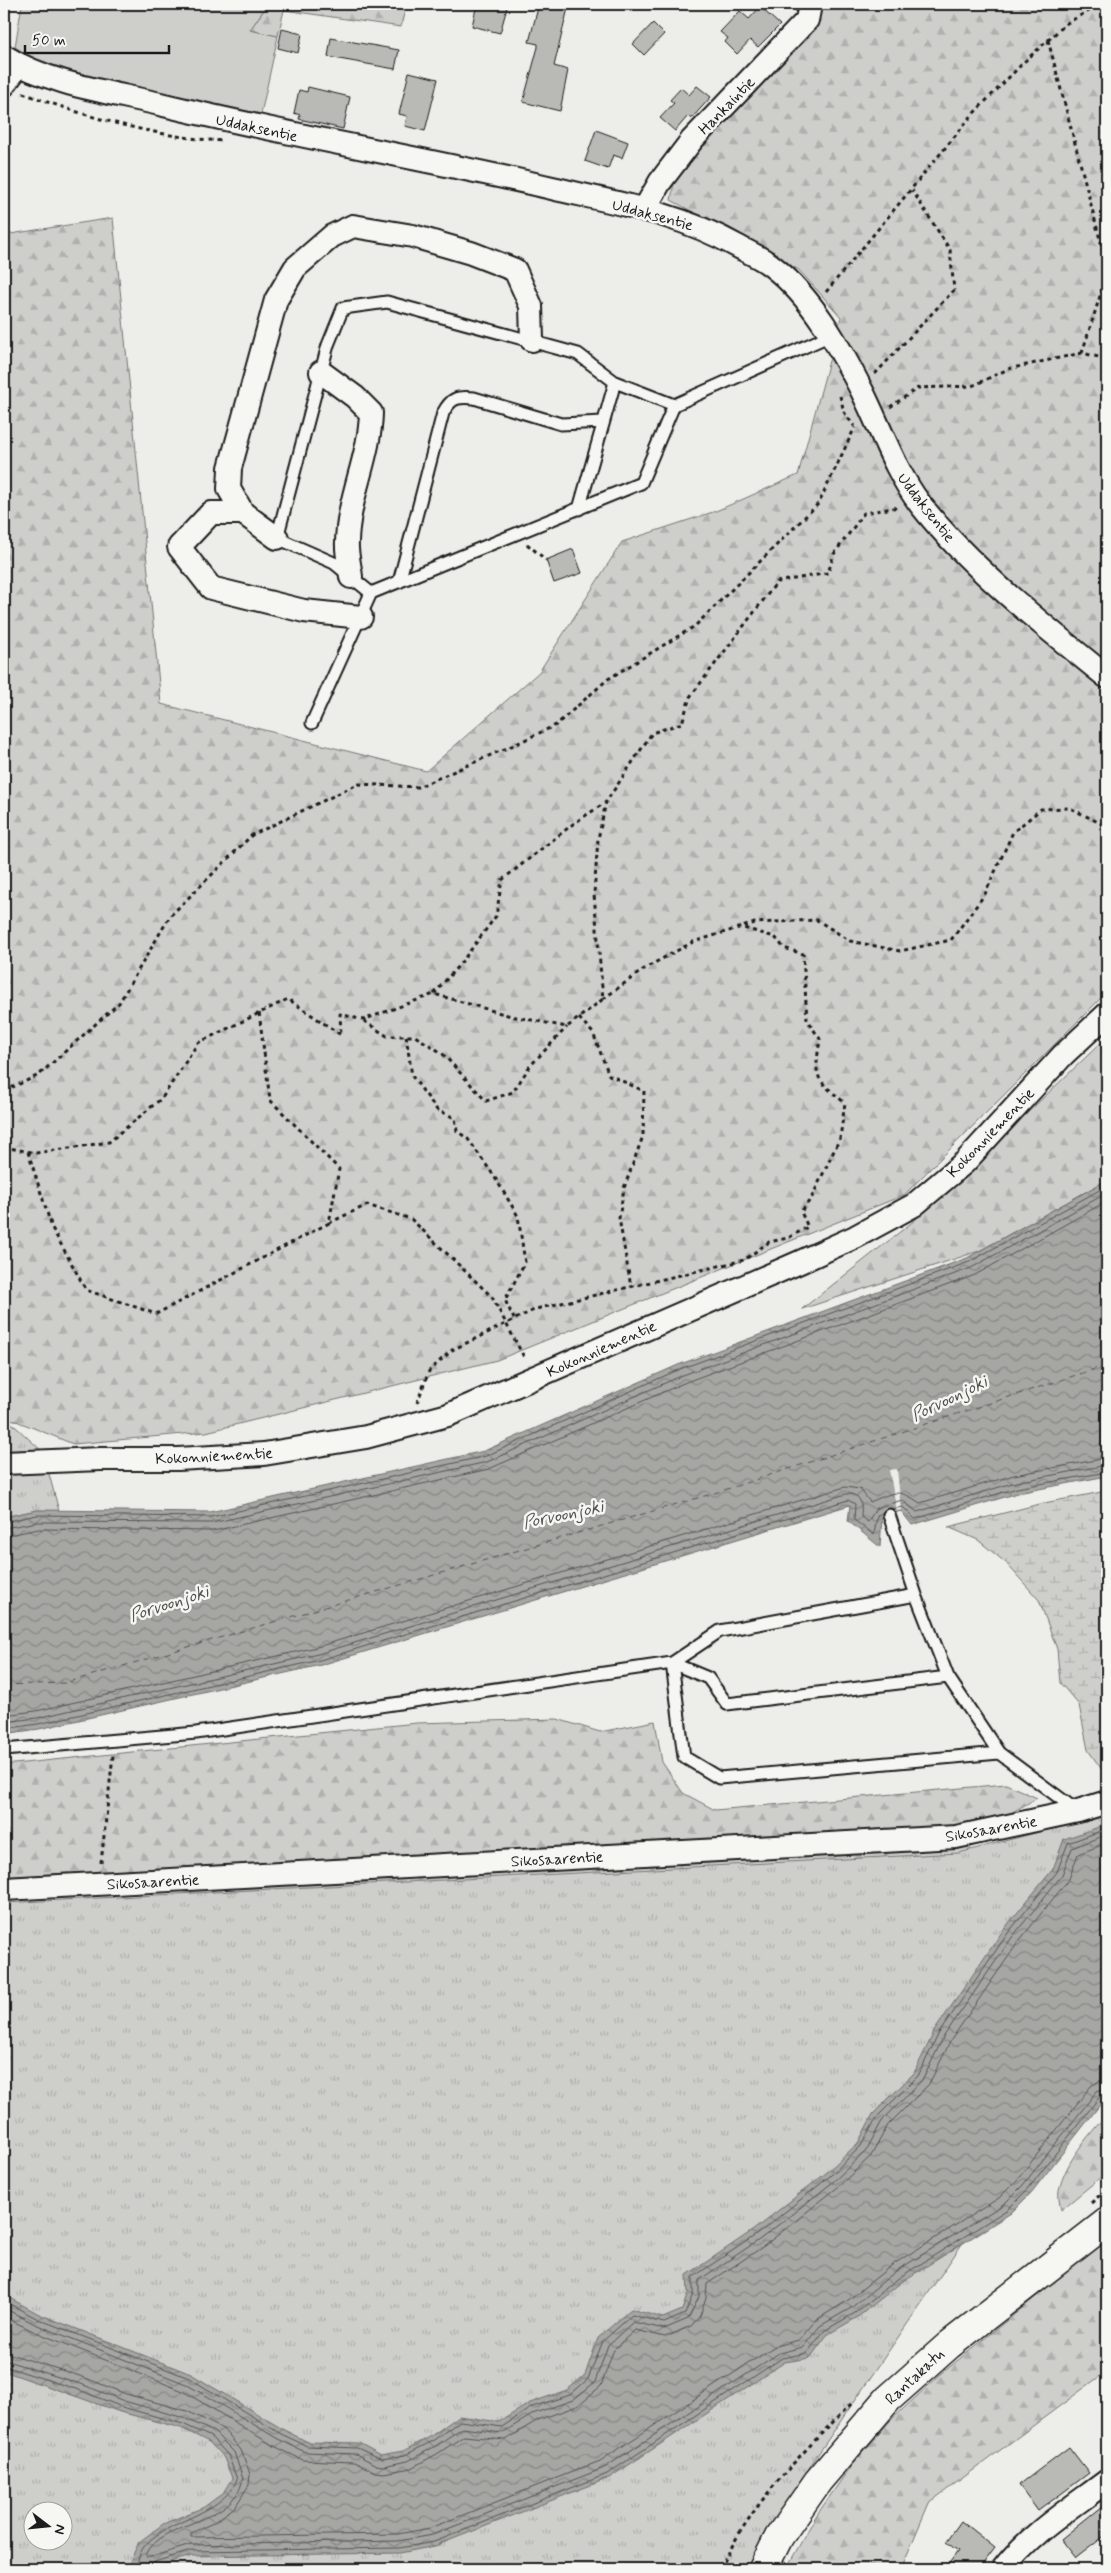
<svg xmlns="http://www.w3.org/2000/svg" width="1111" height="2573" font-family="Mynerve,sans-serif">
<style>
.grass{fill:#cececb;stroke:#757574}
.forest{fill:url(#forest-firs);stroke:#757574}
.wetland{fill:url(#wetland-marsh);stroke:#757574}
.park{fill:url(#park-tufts);stroke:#757574;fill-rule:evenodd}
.water{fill:url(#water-waves);stroke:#6f6f6d}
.pier{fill:#edede9}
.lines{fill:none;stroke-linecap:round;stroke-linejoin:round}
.shore{stroke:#535352;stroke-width:1}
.ferry{stroke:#535352;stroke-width:1;stroke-dasharray:6 5;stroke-linecap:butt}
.building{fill:#b9b9b6;stroke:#1c1c1c}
.service-casing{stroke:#1c1c1c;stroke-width:15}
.minor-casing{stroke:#1c1c1c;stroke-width:26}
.tertiary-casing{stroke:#1c1c1c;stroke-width:31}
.path{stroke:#1c1c1c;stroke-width:3;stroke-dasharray:4 4;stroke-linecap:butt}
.service{stroke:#f6f6f2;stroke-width:11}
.minor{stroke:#f6f6f2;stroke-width:22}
.tertiary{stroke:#f6f6f2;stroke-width:28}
.labels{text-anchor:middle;stroke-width:5;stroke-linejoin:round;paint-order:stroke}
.street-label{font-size:16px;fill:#1c1c1c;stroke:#f6f6f2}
.water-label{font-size:18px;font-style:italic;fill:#535352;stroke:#f6f6f2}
</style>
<defs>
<pattern id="forest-firs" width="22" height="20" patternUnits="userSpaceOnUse" patternTransform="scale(1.25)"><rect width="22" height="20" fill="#cececb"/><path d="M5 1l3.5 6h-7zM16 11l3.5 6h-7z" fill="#b0b0ae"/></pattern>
<pattern id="wetland-marsh" width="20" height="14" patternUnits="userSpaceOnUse" patternTransform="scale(1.25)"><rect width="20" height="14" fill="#cececb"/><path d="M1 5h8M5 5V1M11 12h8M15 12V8" fill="none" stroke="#b0b0ae"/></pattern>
<pattern id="park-tufts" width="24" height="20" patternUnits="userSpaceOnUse" patternTransform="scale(1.25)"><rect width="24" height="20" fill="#cececb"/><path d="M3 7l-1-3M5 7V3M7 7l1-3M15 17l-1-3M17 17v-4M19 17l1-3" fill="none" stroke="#b0b0ae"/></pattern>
<pattern id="water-waves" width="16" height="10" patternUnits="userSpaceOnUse" patternTransform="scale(1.25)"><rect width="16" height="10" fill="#a6a6a3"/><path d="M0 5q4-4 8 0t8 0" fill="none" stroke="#868684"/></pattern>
</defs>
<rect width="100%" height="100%" fill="#edede9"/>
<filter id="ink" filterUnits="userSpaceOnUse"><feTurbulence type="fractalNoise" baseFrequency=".02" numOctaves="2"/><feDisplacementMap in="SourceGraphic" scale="10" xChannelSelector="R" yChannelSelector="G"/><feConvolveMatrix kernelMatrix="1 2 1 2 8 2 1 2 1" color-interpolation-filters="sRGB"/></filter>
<g filter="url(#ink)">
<path class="grass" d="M22,4H268L250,30L278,36L261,114L128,86L68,70L30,57L15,47Z"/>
<path class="forest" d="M268,4H406L401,27L284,10L278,36L250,30Z
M819,4H1107V992L904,1195L497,1360L206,1432L73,1444L4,1416V235L113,218L161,704L426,771L539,672L622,542L716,511L798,475L841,317L799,270L671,200L675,176Z
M1107,1037V1180L979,1251L802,1309L915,1220Z
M557,1719L600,1732L655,1721L662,1762L683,1793L715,1810L1006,1784L1037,1798L1009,1814L945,1871L359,1920L68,1873L4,1877V1765L417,1723Z
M1107,2114V2172L1061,2210C1060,2204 1058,2196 1059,2190C1066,2161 1088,2136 1107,2114Z
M1107,2239V2371L929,2503L901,2569H786L816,2516L851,2466L890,2421L941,2374Z"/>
<path class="wetland" d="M1107,1491V1777L1088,1750L1079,1705L1060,1683L1057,1649L1039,1600L1006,1563L978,1540L948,1527L1044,1503Z"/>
<path class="park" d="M4,1416L43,1452L59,1511L37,1510L4,1517Z
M1107,1814V2022L1071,2085L814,2460L751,2569H4V1903L959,1853ZM32,2510H62V2540H32Z"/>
<path class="water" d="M1107,1180V1476L1018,1493L912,1525L901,1511L882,1517L880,1547L848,1521L850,1505L321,1665L39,1729L4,1734V1517L37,1510L210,1512L484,1451L678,1365L967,1258Z
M1107,1820V2096L1031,2193L1011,2213L903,2281L858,2317L827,2335L810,2358L785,2362L609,2478L435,2546L400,2553L191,2556L147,2569L133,2568L130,2561L139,2542L163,2524L204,2507L223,2493L232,2478L224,2458L209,2442L181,2428L120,2412L4,2371V2295L39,2314L191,2374L284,2430L308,2442L359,2443L381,2455L403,2451L428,2438L459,2416L499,2422L530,2403L567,2390L585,2375L598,2338L631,2309L663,2318L682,2310L688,2293L687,2275L752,2231L826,2173L858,2143L873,2114L914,2073L935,2030L1004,1929L1053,1869L1064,1839L1096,1828Z"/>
<path class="pier" d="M897,1469L901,1510L897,1511L889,1470Z"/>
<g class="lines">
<path class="shore" d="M892,1509L903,1507L915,1519L1017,1488L1107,1472
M4,1522L37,1515L211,1517L486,1456L680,1369L969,1262L1107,1186
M4,1528L38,1522L212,1523L487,1462L683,1375L971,1268L1107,1193
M4,1536L39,1529L213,1531L489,1469L686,1382L975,1275L1107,1201
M4,1715L36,1711L317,1647L845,1487L860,1489L870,1502C894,1492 898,1488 920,1503L1014,1475L1107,1458
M4,1722L37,1718L318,1654L846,1494C862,1493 862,1505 861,1517L868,1522L876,1508L902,1500L917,1512L1016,1482L1107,1465
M4,1729L38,1724L320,1660L848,1500L855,1504L854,1520L874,1535L877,1516L883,1512
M4,2301L38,2319L189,2378L281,2434L307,2446L357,2448L382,2459L405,2455L431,2442L460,2421L502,2427L532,2407L570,2395L588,2379L603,2341L632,2315L664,2323L685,2314L693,2294V2277L756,2235L829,2177L861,2146L877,2117L918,2076L939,2033L1008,1933L1057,1872L1068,1843L1098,1832L1107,1826
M4,2308L35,2324L186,2384L278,2439L305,2452L356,2454L376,2465L383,2466L408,2461L434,2447L462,2428L502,2433L535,2413L573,2400L595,2382L608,2345L633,2322L664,2329L688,2319L699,2297V2280L759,2240L833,2182L866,2151L882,2121L923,2079L944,2036L1013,1936L1062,1875L1072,1848L1107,1834
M4,2317L33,2331L183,2391L274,2446L303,2460L354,2462L375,2472L384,2473L411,2468L437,2454L464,2436L505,2440L538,2420L577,2406L601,2386L614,2349L635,2330L665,2337L691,2326L700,2316L706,2297L707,2284L764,2246L838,2187L871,2156L888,2125L929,2084L951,2040L1019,1941L1069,1879L1078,1854L1107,1843
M4,2352L83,2377L126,2394L187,2411L223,2429L241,2450L250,2474L249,2485L235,2507L213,2523L191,2533V2537L398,2534L430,2528L600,2461L775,2346L799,2340L816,2320L847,2301L892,2265L999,2198L1017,2180L1091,2086L1099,2081L1107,2079
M4,2360L81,2384L124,2401L184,2418L214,2432L234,2452L243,2479C233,2526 162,2519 146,2555L147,2558L191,2545L398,2541L432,2535L604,2468L779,2353L803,2347L820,2326L851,2308L896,2271L1004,2204L1023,2185L1097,2091L1107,2087
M4,2366L79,2390L122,2407L183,2424L211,2437L228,2455L237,2479C220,2524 133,2521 138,2569
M150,2569L154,2562L191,2551L399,2548L434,2542L607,2474L782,2358L807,2353L824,2331L855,2313L900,2277L1008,2209L1028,2189L1101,2095L1107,2093"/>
<path class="ferry" d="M4,1685L65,1683L718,1492L1107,1365"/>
</g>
<path class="building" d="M477,4H508L500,33L472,26Z
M539,4L568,8L554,66L568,70L560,111L523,102L538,47V44L529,42Z
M760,7L780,25L758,47L750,40L737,54L725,42L728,38L720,32L740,11L749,19Z
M653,23L664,34L644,55L633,44Z
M282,29L302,34L298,53L278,48Z
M331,38L399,50L395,69L328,57Z
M409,72L438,79L425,131L405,126L407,116L399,114Z
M697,86L711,97L691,119L688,116L675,131L660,118L674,103L670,100L681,88L689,95Z
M308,87L350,97L343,129L299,119L300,115L294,113L299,90L307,92Z
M596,130L628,142L622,158L613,155L608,169L585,161Z
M573,549L582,573L554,583L546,560Z
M1069,2447L1089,2473L1038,2511L1019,2485Z
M1107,2502V2534L1076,2558L1061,2539Z
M961,2521L995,2548L979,2569H945L958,2551L946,2542Z"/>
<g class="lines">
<g class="service-casing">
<path id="service" d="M387,302L578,354L615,382L674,405L641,483L371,593L334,563L277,538L328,345L343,308Z
M674,405L831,335
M579,509L615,382
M399,582L443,413C451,398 457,396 474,398L561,424L603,422
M312,723L371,593
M889,1515L916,1595L948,1677L999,1753L1076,1810
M672,1663L684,1757L719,1778L999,1753
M672,1663L708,1678L727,1704L948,1677
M4,1750L196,1733L672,1663L720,1631L916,1595"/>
</g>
<g class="minor-casing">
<path id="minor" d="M4,56C51,85 110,92 164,105C292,136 423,158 552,188C616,203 679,213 737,246C748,252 762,258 772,266C812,297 839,346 862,391C881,429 894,469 920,504C970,568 1044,626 1107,677
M4,85L19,65
M644,210L660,182L692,140L807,20L810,5
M321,372L355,397L371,413C370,456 348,498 347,542C346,553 350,566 351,577
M243,513L229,489L230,468L276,300L295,268L332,236L353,226L413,236L471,253L515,270L531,306L532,340
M277,538L243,513H211L179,547L211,588L304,611L361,617
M4,1463L100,1459H178L264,1454L366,1437L448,1415L800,1262L855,1237L914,1205L965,1162L1063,1055L1107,1014
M4,1889L956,1837L1078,1811L1107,1802
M1003,2569C1031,2533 1071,2508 1107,2481"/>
</g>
<g class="tertiary-casing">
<path id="tertiary" d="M763,2569L779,2537L818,2481L888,2399L949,2345L1107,2222"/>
</g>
<path class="path" d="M1048,40L1107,266
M23,93C87,117 154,137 223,141
M826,292L974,113L1025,61L1067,23L1101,4
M1082,353L1107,274
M875,374L954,290L950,250L912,190
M840,396L844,412L854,426
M890,407L918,388L972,386L1008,369L1082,353L1107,359
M527,544L546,560
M434,994L464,959L496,916L502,880L573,824L606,802
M603,999L647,967L693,942L755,923L817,920L850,941L900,951L951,940L985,894L1013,832L1041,809L1070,808L1102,824L1107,823
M579,1018L593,1033L609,1075L644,1091L643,1136L624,1188L619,1218L631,1287
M364,1021L387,1036H415L442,1053L486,1101L513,1092L530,1066L567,1027
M406,1036L412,1076L437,1110L455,1118L457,1131L468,1139L494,1176L518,1216L525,1262L505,1300L514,1319
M4,1091L39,1075L119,1003L170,916L252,835L358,784L418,787L516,744L556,725L608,679L695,626L819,503L855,427
M4,1147L36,1153L109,1142L162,1098L198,1043L288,999L341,1035L340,1014L363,1020L434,994L511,1016L567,1027L603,999L594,894L598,839L606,802L652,733L682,723L690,697L777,582L828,573L834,554L864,513L899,507
M28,1152L52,1228L86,1290L156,1314L329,1223L339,1169L270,1100L259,1012
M329,1223L367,1205L411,1219L492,1297L525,1359
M417,1403L429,1371L452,1350L536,1309L744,1260L769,1242L788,1238L808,1227L801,1212L812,1197L840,1138L845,1103C814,1077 814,1079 820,1039L807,1020L803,954L784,948L775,937L740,927
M101,1863L113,1755
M1091,2203L1107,2189
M720,2569C728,2555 735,2539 744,2526C774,2480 815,2440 853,2402"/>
<use href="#service" class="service"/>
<use href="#minor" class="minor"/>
<use href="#tertiary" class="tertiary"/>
</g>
</g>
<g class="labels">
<g class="street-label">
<text transform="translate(726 105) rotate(-46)" y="6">Hankaintie</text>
<text transform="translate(257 127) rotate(12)" y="6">Uddaksentie</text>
<text transform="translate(653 214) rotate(15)" y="6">Uddaksentie</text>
<text transform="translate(927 507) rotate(52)" y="6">Uddaksentie</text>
<text transform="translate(990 1132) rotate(-46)" y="6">Kokonniementie</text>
<text transform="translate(601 1348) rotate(-24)" y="6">Kokonniementie</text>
<text transform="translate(214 1455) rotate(-3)" y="6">Kokonniementie</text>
<text transform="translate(991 1828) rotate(-10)" y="6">Sikosaarentie</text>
<text transform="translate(557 1858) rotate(-3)" y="6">Sikosaarentie</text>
<text transform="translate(153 1881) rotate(-3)" y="6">Sikosaarentie</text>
<text transform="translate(914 2376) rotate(-43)" y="6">Rantakatu</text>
</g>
<g class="water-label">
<text transform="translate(949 1398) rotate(-26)" y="6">Porvoonjoki</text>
<text transform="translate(563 1514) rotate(-12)" y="6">Porvoonjoki</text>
<text transform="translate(169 1603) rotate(-18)" y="6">Porvoonjoki</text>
</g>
</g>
<rect width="1111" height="2573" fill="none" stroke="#f6f6f2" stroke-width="20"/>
<rect x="10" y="10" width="1091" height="2553" fill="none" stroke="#1c1c1c" stroke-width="2" filter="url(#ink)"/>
<g transform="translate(48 2526) rotate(106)"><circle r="24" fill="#f6f6f2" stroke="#9f9f9c"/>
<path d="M0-4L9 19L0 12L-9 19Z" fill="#1c1c1c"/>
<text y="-8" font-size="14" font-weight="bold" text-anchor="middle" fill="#1c1c1c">N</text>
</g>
<path d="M25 45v8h144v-8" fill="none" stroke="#1c1c1c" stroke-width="2.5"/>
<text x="32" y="45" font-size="15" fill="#1c1c1c" stroke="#f6f6f2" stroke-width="4" paint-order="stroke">50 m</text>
</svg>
